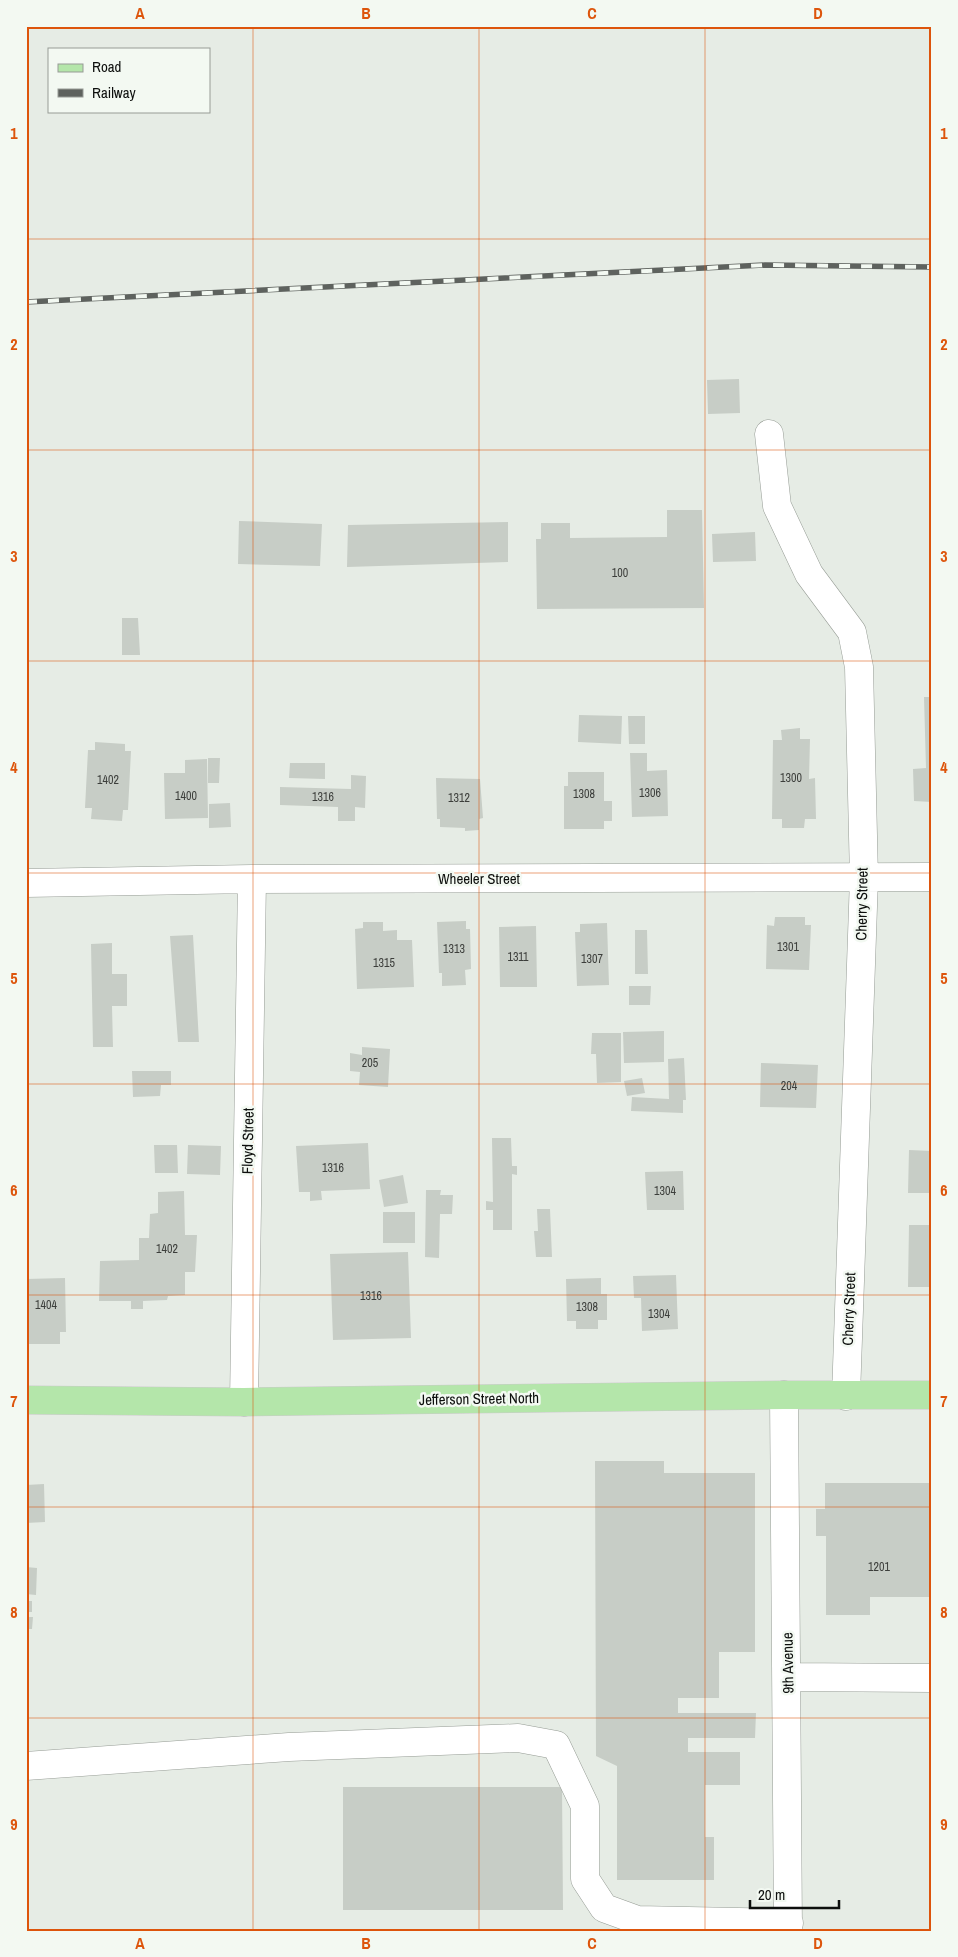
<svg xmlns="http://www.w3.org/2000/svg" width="958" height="1957" font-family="'Archivo Narrow',sans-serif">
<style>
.building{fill:#c7cdc6}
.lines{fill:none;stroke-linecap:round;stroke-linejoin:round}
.minor-casing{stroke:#969c95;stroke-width:29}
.major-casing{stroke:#cacaca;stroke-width:29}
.minor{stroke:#fff;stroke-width:28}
.major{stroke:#b4e6aa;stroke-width:28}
.rail-casing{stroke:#5e625e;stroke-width:5.5}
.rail{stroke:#f3f9f2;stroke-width:4;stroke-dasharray:11;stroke-linecap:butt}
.grid{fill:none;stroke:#dd550c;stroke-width:1;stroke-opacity:0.55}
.labels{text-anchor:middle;stroke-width:5;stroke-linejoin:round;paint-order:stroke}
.number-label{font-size:12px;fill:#3c3e3b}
.street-label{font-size:15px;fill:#0d0f0d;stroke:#f3f9f2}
.neatline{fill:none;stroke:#dd550c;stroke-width:2}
.grid-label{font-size:16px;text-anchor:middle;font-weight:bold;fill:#dd550c}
</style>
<rect width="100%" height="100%" fill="#e6ece5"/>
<path class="building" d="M739,379L740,413L708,414L707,380Z
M667,510H702L704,608L537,609L536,539H541V523H570V538L667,537Z
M239,521L322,524L320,566L238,564Z
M508,522V562L347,567L348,525Z
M755,532L756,561L713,562L712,534Z
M122,618H138L140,655H122Z
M924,697H932V802L914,801L913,769L926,768Z
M579,715L622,716L621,744L578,742Z
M628,716H645V744H629Z
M800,728V739H810L809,779L815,778L816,819H805L804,828H782V819H772L773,740H782L781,730Z
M95,742L125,744V751H131L128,810H123L122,821L91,819L92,808H85L88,750H95Z
M630,753H647V771L667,770L668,816L632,817Z
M208,758H220L219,783H208Z
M207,759L208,818L165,819L164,773H185V760Z
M290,763H325V779L289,778Z
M568,772H604V801H612V821H604V829H564V786H568Z
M351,775L366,776L365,808L355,807V821H338V807L280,805V787L351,789Z
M436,778L480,779L483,818L479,819V830L465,831V828L440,827V819H437Z
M230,803L231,827L209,828V804Z
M775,917H805V925H811L809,970L766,969L767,925L774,926Z
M466,921V929H470L471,969L465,970L466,985L442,986V973H439L437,922Z
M363,922H383V931L397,930V940H412L414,987L357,989L355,929L363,928Z
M607,923L609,985L577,986L575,932H580V924Z
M536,926L537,987H500L499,927Z
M635,930H647L648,974H635Z
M193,935L199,1042H178L170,936Z
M112,943V974H127V1006H112L113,1047H93L91,944Z
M629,986H651L650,1005H629Z
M664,1031V1062L624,1063L623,1032Z
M592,1033H621V1082L597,1083L596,1054H591Z
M362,1047L390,1049L388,1087L359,1085L360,1072L350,1071V1053L362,1055Z
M684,1058L686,1100H683V1113L631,1111L632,1097L669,1099L668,1059Z
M761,1063L818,1065L816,1108L760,1107Z
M132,1071H171V1085H161L160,1096L133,1097Z
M642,1078L645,1093L627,1096L624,1081Z
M492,1138H511L512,1166H517V1175L512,1174V1230H493V1210H486V1201L493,1202Z
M368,1143L370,1189L321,1191L322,1200L310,1201V1192H299L296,1146Z
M154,1145H177L178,1173H155Z
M188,1145L221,1146L220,1175L187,1174Z
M909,1150L932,1151V1193H908Z
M683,1171L684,1210H647L645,1172Z
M403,1175L408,1203L384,1207L379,1180Z
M426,1190H441L440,1195H453L452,1214H440L439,1258L425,1257Z
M184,1191L185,1235H197L195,1272H185V1295L168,1296L167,1300L143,1301V1309H131V1301H99L100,1261L139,1260V1238H149L150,1214L158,1213V1192Z
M537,1209H550L552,1257H536L534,1231H538Z
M383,1212H415V1243H383Z
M909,1225H932V1287H908Z
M408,1252L411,1338L333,1340L330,1254Z
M676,1275L678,1329L642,1331L641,1298H634L633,1276Z
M65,1278L66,1332H60V1344H26V1279Z
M601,1278V1294H607V1320H598V1329H576V1321H567L566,1279Z
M595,1461H664V1473H755V1652H719V1698H678V1713H756L755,1738H688V1752H740V1785H705V1837H714V1880H617V1766L596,1756Z
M825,1483H932V1597H870V1615H826V1536H816V1509H825Z
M44,1484L45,1522L26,1523V1485Z
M26,1567L37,1568L36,1595L26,1594Z
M26,1601H32V1612H26Z
M26,1617H33L32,1629H26Z
M343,1787H562L563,1910H343Z"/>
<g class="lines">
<g class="minor-casing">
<path id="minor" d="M769,434L777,506L809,574L852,632L859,667L864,878L846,1396
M26,883L252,879L932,877
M784,1395L788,1931
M244,1402L252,879
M788,1677L932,1678
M26,1766L289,1747L518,1738L556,1745L585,1806V1879L604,1908L637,1920L789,1923"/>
</g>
<g class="major-casing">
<path id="major" d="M26,1400L244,1402L784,1395H932"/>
</g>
<use href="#minor" class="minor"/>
<use href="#major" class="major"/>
<g class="rail-casing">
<path id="rail" d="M26,302L765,265L932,267"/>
</g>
<use href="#rail" class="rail"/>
</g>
<path class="grid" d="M253,26V1931M479,26V1931M705,26V1931M26,239H932M26,450H932M26,661H932M26,873H932M26,1084H932M26,1295H932M26,1507H932M26,1718H932"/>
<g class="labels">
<g class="number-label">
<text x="620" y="577">100</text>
<text x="791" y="782">1300</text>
<text x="108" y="784">1402</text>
<text x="650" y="797">1306</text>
<text x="584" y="798">1308</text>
<text x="186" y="800">1400</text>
<text x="323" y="801">1316</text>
<text x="459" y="802">1312</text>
<text x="788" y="951">1301</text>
<text x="454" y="953">1313</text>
<text x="518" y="961">1311</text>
<text x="592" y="963">1307</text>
<text x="384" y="967">1315</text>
<text x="370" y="1067">205</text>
<text x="789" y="1090">204</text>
<text x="333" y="1172">1316</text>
<text x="665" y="1195">1304</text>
<text x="167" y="1253">1402</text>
<text x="371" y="1300">1316</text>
<text x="46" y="1309">1404</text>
<text x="587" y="1311">1308</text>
<text x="659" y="1318">1304</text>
<text x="879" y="1571">1201</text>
</g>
<g class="street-label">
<text x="479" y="884">Wheeler Street</text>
<text transform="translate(862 904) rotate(-89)" y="5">Cherry Street</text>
<text transform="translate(248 1141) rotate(-89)" y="5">Floyd Street</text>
<text transform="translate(849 1309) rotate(-88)" y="5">Cherry Street</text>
<text transform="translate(479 1399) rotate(-1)" y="5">Jefferson Street North</text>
<text transform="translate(788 1663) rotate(-91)" y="5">9th Avenue</text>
</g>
</g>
<rect width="958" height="1957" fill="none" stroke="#f3f9f2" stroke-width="55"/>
<rect x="48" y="48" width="162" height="65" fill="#f3f9f2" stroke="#979b96"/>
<rect x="58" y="64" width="25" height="8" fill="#b4e6aa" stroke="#979b96"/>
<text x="92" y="72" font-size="15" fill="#0d0f0d">Road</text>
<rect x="58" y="89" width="25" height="8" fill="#5e625e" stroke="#979b96"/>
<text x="92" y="98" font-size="15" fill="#0d0f0d">Railway</text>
<path d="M750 1900v8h89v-8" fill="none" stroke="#0d0f0d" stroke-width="2.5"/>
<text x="758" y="1900" font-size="15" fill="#0d0f0d" stroke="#f3f9f2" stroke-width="4" paint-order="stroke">20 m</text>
<rect x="28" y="28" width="902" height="1902" class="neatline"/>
<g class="grid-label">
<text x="140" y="19">A</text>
<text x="366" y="19">B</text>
<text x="592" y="19">C</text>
<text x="818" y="19">D</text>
<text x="14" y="139">1</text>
<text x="944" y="139">1</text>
<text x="14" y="350">2</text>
<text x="944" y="350">2</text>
<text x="14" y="562">3</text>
<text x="944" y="562">3</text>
<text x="14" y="773">4</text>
<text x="944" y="773">4</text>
<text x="14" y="984">5</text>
<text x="944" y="984">5</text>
<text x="14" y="1196">6</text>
<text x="944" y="1196">6</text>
<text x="14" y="1407">7</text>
<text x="944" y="1407">7</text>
<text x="14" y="1618">8</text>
<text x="944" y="1618">8</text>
<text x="14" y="1830">9</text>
<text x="944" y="1830">9</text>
<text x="140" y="1949">A</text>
<text x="366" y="1949">B</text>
<text x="592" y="1949">C</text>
<text x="818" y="1949">D</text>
</g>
</svg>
